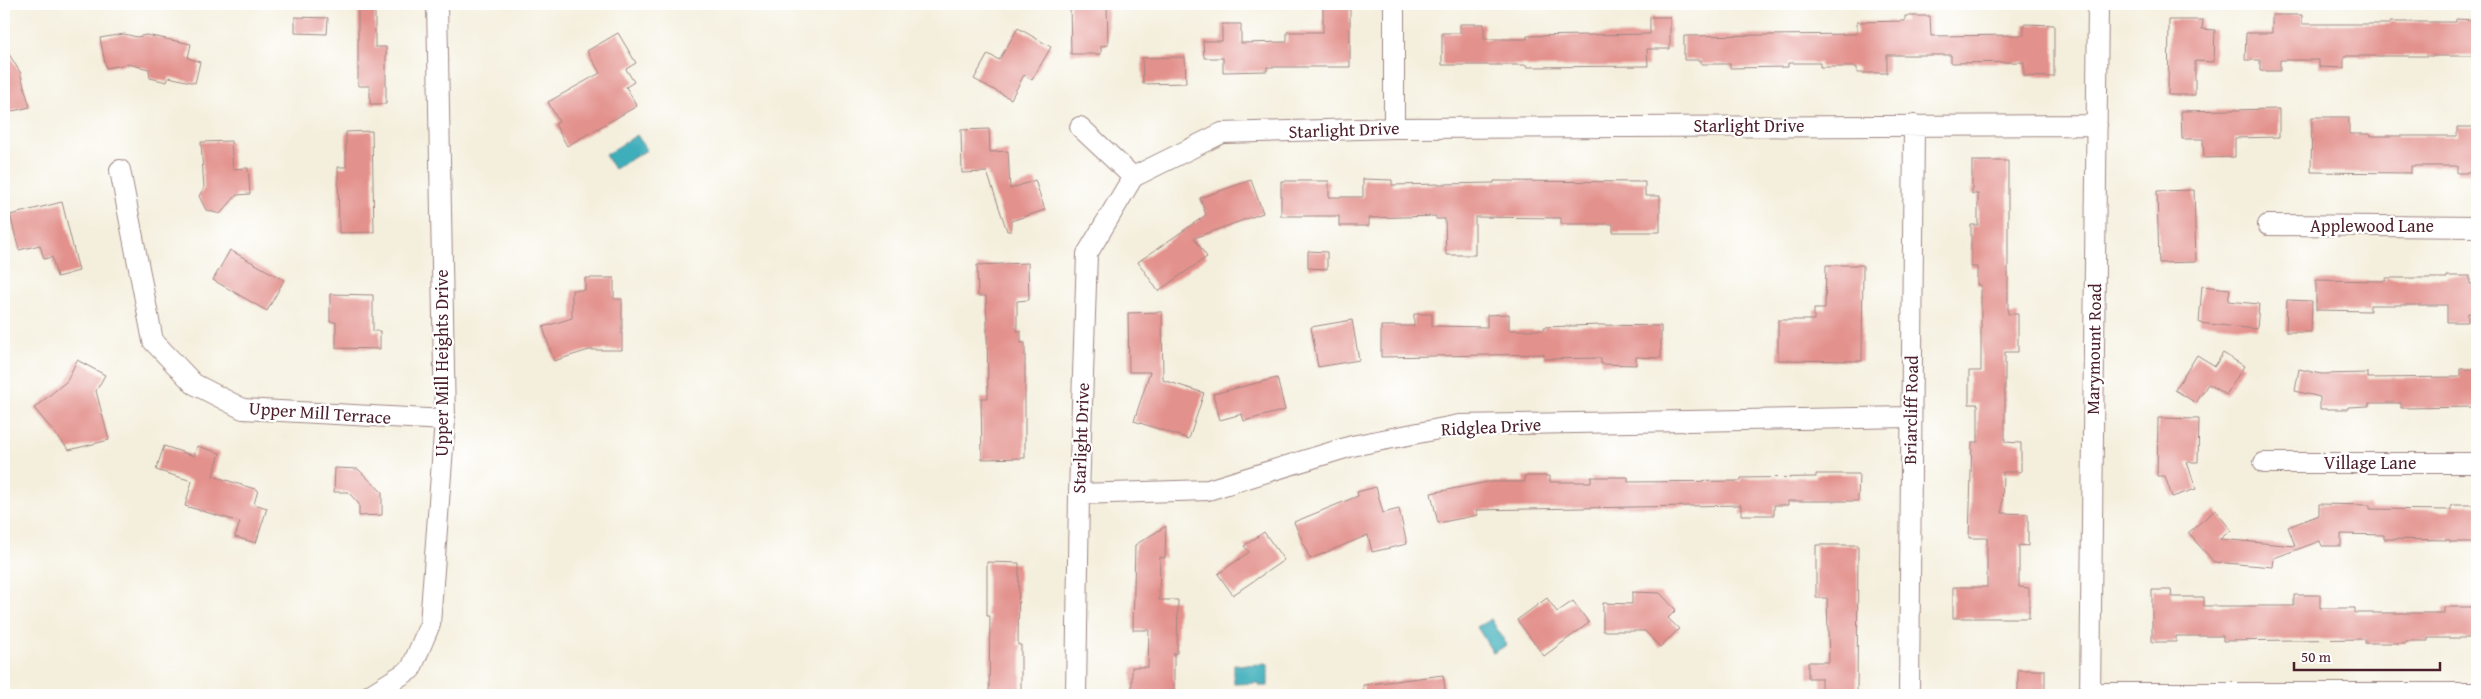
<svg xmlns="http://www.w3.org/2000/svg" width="2481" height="699" font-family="'Gentium Book Plus',serif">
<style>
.water{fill:#3eaeba;stroke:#446672}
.building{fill:#e3918c}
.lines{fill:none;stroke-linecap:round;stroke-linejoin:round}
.minor-casing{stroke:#9f8784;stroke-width:22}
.minor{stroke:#fff;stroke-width:20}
.labels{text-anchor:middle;stroke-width:4.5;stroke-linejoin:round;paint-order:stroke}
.street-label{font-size:18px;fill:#4a1f2b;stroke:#fff}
</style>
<rect width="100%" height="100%" fill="#fff"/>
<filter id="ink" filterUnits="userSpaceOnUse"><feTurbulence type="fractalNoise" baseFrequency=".02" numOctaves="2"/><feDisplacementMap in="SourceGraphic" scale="10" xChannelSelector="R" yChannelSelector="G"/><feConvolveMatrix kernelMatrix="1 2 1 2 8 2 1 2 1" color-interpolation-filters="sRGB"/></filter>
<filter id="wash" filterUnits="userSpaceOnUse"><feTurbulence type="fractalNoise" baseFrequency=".0096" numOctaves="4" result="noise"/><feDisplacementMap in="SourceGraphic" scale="20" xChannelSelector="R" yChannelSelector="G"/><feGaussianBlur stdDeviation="1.12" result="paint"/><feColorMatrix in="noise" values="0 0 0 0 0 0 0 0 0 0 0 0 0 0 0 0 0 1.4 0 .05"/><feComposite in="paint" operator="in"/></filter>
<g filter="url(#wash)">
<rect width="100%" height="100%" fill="#f4efdd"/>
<path class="water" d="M637,135L647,150L614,169L605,155Z
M1491,619L1507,645L1493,653L1477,627Z
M1268,664V686H1260L1259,683L1234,684V665Z"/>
<g id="blocks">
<path class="building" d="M1070,4H1107L1108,45L1101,46V54H1071Z
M1323,5H1350V67H1267V71L1223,72V58H1204L1203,41H1222V24H1241V43L1287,42V32H1323Z
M358,9H375V47H386V104H370V86H358Z
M2272,15H2302V24H2390V22H2456V19L2477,20V56H2344V68L2319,67V60H2280V71H2260V60H2245L2246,33H2272Z
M1905,16H1930L1931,36L2024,35V24L2054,25V77L2024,76V62L1951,63V55H1887V73H1857V67H1820V63H1788V67L1730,68V64H1701V60H1684V36L1857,34V22L1905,21Z
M295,17L328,18L327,34L295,33Z
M1650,17H1670V49H1647L1648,66L1527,67V65H1442V33H1460V24H1484V39H1527V36L1650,34Z
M2169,20H2203L2202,29L2215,30L2214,62L2195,61V95H2168Z
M1018,28L1051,47L1032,80L1024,75L1011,99L974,79L988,54L999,60Z
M618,33L636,63L626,69L634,82L626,87L637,106L567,146L555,124L559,122L548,102L600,73L587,51Z
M124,34L137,37L146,35L191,44L188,58L200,62L195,83L169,77L167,82L150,78L149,69L128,64L106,68L100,38Z
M4,46L20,72L30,107L4,113Z
M1185,57L1186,83L1143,84L1142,58Z
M2279,109V137L2235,138V157L2204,158L2203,139H2182L2181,111Z
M2312,117H2349V134H2370V136H2457V127H2477V173H2457V166H2411V173L2311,172Z
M989,129L990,152L1008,151L1010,189L1035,180L1045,210L1011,221V231H1007L987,172L962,173L961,130Z
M372,131L374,232L339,233L338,167H346V132Z
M231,141L233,169L248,168L250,194L237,195L220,214L206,210L199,196L204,188L201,142Z
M1972,161H2008V314H2018V352H2005V442L2021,443V472H2003L2002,513L2028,514V546L2019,545V587L2029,588V618H1953V587H1987V538H1969L1972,442H1978V404H1969V371H1981V285H1977V267H1971V225H1978V194H1972Z
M1363,179L1392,180V185L1494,183V181L1645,182V196H1660V232H1613V224H1561V218L1475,217V255H1446L1445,219H1436V216L1369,218V226H1339V216H1281V181H1329V197H1363Z
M1251,180L1263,213L1194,238L1207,257L1158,291L1138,262L1206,215L1200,198Z
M2194,190L2196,262L2159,263L2157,191Z
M62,202L79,271L57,277L52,257L44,259L40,245L19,250L10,215Z
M230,250L284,280L267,311L213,280Z
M1308,251L1327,252V269L1308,268Z
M1028,263L1029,300L1017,301V331H1021V343H1025V458L982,459L981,398H988L987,320L986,296H978L977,265Z
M1826,265H1863L1862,361L1778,360V320H1814V309H1825Z
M2447,276H2470V284H2477V314L2468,313V322H2447V305H2370V311L2316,310V280L2386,281V278H2447Z
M585,278H614V299H622V350H589L554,361L543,327L572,318V290H585Z
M2202,286L2230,289L2228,301L2259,304L2257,329L2199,323Z
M330,294L373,295V331H380V349L336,348V322H330Z
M2287,300L2312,301L2311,332H2286Z
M1162,312L1163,380L1204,393L1189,439L1134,421L1150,372H1129L1128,313Z
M1414,314H1432V326L1487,327V315L1509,314V330H1544V327L1601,325L1661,326V358L1636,357V365L1601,364V358L1544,359V354L1381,357V326H1414Z
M1352,320L1359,360L1318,367L1311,327Z
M2223,353L2244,366L2226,395L2208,384L2196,403L2175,390L2197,355L2215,366Z
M77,360L105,375L96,391L109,440L69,450L34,408L67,381Z
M2299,369L2321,374L2368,373V378L2460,377V369H2477V407L2401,408V403H2369V406L2348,407V409H2320V397L2295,391Z
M1277,378L1285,410L1244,421L1242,414L1220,420L1213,394Z
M2158,418L2199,419L2198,462H2187L2196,489L2172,497L2165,476H2157Z
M164,446L194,456L197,446L220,453L213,476L258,490L254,504L267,508L256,543L235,537L240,522L185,506L192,481L156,470Z
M335,468L358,469L382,492V515L359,516V504L348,492H334Z
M1816,474H1859L1858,501H1788V505H1774V515H1741V505L1476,510L1478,515L1438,523L1431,493L1488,482H1525L1524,476H1550V482H1591V477H1628V482L1741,481V478L1816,477Z
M1376,487L1383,513L1399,509L1407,544L1372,552L1368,535L1310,559L1294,522L1358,496L1357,492Z
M2319,504L2370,505V509L2451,510V505H2477V542H2450V540L2384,539V535L2341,534V546H2322L2320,541L2274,558L2273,567L2214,562L2188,533L2215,510L2231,530L2220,539L2295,546L2288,527L2319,515Z
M1166,526L1165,558L1160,557L1159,600H1178L1177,653H1174V695H1132V667H1148L1149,630H1133L1135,545Z
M1264,532L1284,560L1233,595L1218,574L1249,552L1244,546Z
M1816,545H1858L1857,695H1821V678H1808V662H1829L1827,598H1816Z
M987,562L1019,563L1018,645H1021V695H989L990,616H987Z
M2152,590H2171L2172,597H2204V606H2294V595H2320V608H2355V613H2444V607H2477V638H2428V641H2406V643H2365V639L2223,641V636H2176V642H2152Z
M1632,592L1660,593L1676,610L1668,618L1679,629L1660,647L1645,631H1603V603L1632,604Z
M1547,598L1557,612L1573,601L1589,623L1544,656L1517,620Z
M2018,670H2045V695H2018Z
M1443,675L1446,695H1364L1363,685Z"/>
</g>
</g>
<g filter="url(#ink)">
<use href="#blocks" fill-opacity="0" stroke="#9f8784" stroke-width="1"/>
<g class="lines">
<g class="minor-casing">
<path id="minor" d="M1080,127L1133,177
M1394,128V4
M120,170L153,341L194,384L243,409L445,420
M2268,225L2477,227
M2264,463H2477
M1079,494L1208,490L1352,446L1459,425L1911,417
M2090,693H2477
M370,695L411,669L430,624L445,420L437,4
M1076,695L1079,494L1087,254L1133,177L1222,133L1394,128L2097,125
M1909,695L1914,125
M2090,695L2098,4"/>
</g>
<use href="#minor" class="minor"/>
</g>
</g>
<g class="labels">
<g class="street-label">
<text x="1749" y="132">Starlight Drive</text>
<text transform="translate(1344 130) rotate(-2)" y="6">Starlight Drive</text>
<text x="2372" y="232">Applewood Lane</text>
<text transform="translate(2094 349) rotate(-89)" y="6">Marymount Road</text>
<text transform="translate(442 363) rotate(-90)" y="6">Upper Mill Heights Drive</text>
<text transform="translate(1911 410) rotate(-89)" y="6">Briarcliff Road</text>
<text transform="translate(320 413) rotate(4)" y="6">Upper Mill Terrace</text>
<text transform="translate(1491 427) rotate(-3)" y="6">Ridglea Drive</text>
<text transform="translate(1081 438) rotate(-88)" y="6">Starlight Drive</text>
<text x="2370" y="469">Village Lane</text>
</g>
</g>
<rect width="2481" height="699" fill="none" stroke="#fff" stroke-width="20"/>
<path d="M2294 662v8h146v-8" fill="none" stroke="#4a1f2b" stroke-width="2.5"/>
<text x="2301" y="662" font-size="15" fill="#4a1f2b" stroke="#ffffff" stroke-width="4" paint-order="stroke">50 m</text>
</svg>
